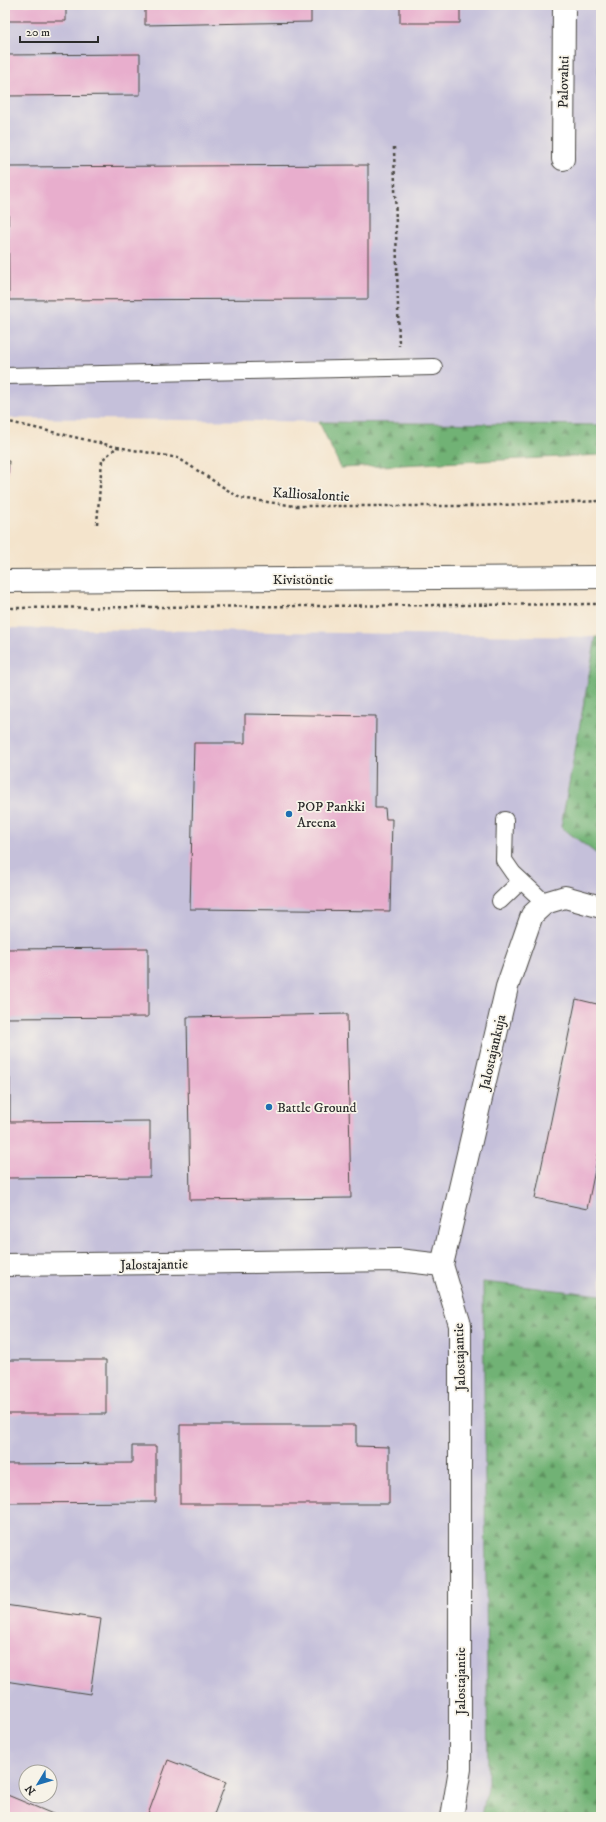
<svg xmlns="http://www.w3.org/2000/svg" width="606" height="1822" font-family="'IM FELL DW Pica',serif">
<style>
.industrial{fill:#c5c0da;fill-rule:evenodd}
.forest{fill:url(#forest-firs);stroke:#4e6e50}
.building{fill:#e8aecd}
.lines{fill:none;stroke-linecap:round;stroke-linejoin:round}
.lane-casing{stroke:#494743;stroke-width:18}
.street-casing{stroke:#494743;stroke-width:24}
.secondary-casing{stroke:#494743;stroke-width:24}
.path{stroke:#494743;stroke-width:2.5;stroke-dasharray:3 3;stroke-linecap:butt}
.lane{stroke:#fff;stroke-width:16}
.street{stroke:#fff;stroke-width:22}
.secondary{stroke:#fff;stroke-width:22}
.poi-dot{fill:#1f6fb2;stroke:#f7f3e8;stroke-width:1.5}
.labels{text-anchor:middle;stroke-width:3.5;stroke-linejoin:round;paint-order:stroke}
.street-label{font-size:14px;fill:#2b2b2b;stroke:#f7f3e8}
.poi-label{font-size:14px;fill:#2b2b2b;stroke:#f7f3e8;text-anchor:start}
</style>
<defs>
<pattern id="forest-firs" width="22" height="20" patternUnits="userSpaceOnUse"><rect width="22" height="20" fill="#71b274"/><path d="M5 1l3.5 6h-7zM16 11l3.5 6h-7z" fill="#5d915f"/></pattern>
</defs>
<rect width="100%" height="100%" fill="#f7f3e8"/>
<filter id="ink" filterUnits="userSpaceOnUse"><feTurbulence type="fractalNoise" baseFrequency=".025" numOctaves="2"/><feDisplacementMap in="SourceGraphic" scale="8" xChannelSelector="R" yChannelSelector="G"/><feConvolveMatrix kernelMatrix="1 2 1 2 8 2 1 2 1" color-interpolation-filters="sRGB"/></filter>
<filter id="wash" filterUnits="userSpaceOnUse"><feTurbulence type="fractalNoise" baseFrequency=".012" numOctaves="4" result="noise"/><feDisplacementMap in="SourceGraphic" scale="16" xChannelSelector="R" yChannelSelector="G"/><feGaussianBlur stdDeviation="0.9" result="paint"/><feColorMatrix in="noise" values="0 0 0 0 0 0 0 0 0 0 0 0 0 0 0 0 0 1.4 0 .05"/><feComposite in="paint" operator="in"/></filter>
<g filter="url(#wash)">
<rect width="100%" height="100%" fill="#f4e4cc"/>
<path class="industrial" d="M5,5H598L601,425L5,418Z
M5,628L596,637L561,827L601,857V1295L484,1282L488,1782L482,1817H5ZM26,1772H50V1796H26Z"/>
<path class="forest" d="M598,5H601V282Z
M319,422L601,425V455L341,468Z
M596,637H601V857L561,827Z
M483,1282L601,1295V1817H482L488,1782Z"/>
<g id="blocks">
<path class="building" d="M5,5H66V21H5Z
M145,5H311V22L145,25Z
M400,5H460V23H400Z
M140,54V95L5,96V55Z
M368,165V299L9,300L8,167Z
M5,461H9L8,474H5Z
M245,714L376,716L375,808H385L386,819H392L390,911L190,909L194,743H245Z
M148,948V1017L5,1018V949Z
M576,999L601,1005V1141L587,1209L535,1198Z
M347,1014L351,1198L190,1200L187,1017Z
M5,1078H10V1122L150,1121V1177L5,1178Z
M5,1360H106V1414H5Z
M180,1425H356V1446L389,1447V1504H180Z
M132,1446H156V1502L5,1503V1464L132,1463Z
M5,1605L101,1619L90,1694L5,1681Z
M168,1760L226,1782L213,1817H147Z
M5,1794L60,1817H5Z"/>
</g>
</g>
<g filter="url(#ink)">
<use href="#blocks" fill-opacity="0" stroke="#494743" stroke-width="1"/>
<g class="lines">
<g class="lane-casing">
<path id="lane" d="M5,376L434,367
M505,820L504,860L513,873L545,903
M500,901L521,881"/>
</g>
<g class="street-casing">
<path id="street" d="M563,159L564,5
M5,1265L398,1260L442,1265L460,1325V1769L452,1817
M442,1265L507,987L532,915L545,903L565,897L601,907"/>
</g>
<g class="secondary-casing">
<path id="secondary" d="M5,581L601,577"/>
</g>
<path class="path" d="M394,147L399,346
M5,421L117,447
M97,524L102,460L117,447L178,458L240,498L295,506H476L601,501
M5,608L601,604"/>
<use href="#lane" class="lane"/>
<use href="#street" class="street"/>
<use href="#secondary" class="secondary"/>
</g>
</g>
<g class="poi-dot">
<circle cx="289" cy="814" r="4"/>
<circle cx="269" cy="1107" r="4"/>
</g>
<g class="labels">
<g class="street-label">
<text transform="translate(563 82) rotate(-89)" y="5">Palovahti</text>
<text transform="translate(311 494) rotate(3)" y="5">Kalliosalontie</text>
<text x="303" y="584">Kivistöntie</text>
<text transform="translate(492 1052) rotate(-77)" y="5">Jalostajankuja</text>
<text transform="translate(154 1264) rotate(-1)" y="5">Jalostajantie</text>
<text transform="translate(459 1357) rotate(-92)" y="5">Jalostajantie</text>
<text transform="translate(460 1681) rotate(-90)" y="5">Jalostajantie</text>
</g>
<g class="poi-label">
<text x="297" y="811">POP Pankki<tspan x="297" dy="16">Areena</tspan></text>
<text x="277" y="1112">Battle Ground</text>
</g>
</g>
<rect width="606" height="1822" fill="none" stroke="#f7f3e8" stroke-width="20"/>
<g transform="translate(38 1784) rotate(232)"><circle r="19" fill="#f7f3e8" stroke="#a5a39c"/>
<path d="M0-3L7 15L0 10L-7 15Z" fill="#1f6fb2"/>
<text y="-6" font-size="11" font-weight="bold" text-anchor="middle" fill="#2b2b2b">N</text>
</g>
<path d="M20 36v6h78v-6" fill="none" stroke="#2b2b2b" stroke-width="2"/>
<text x="26" y="36" font-size="12" fill="#2b2b2b" stroke="#f7f3e8" stroke-width="3" paint-order="stroke">20 m</text>
</svg>
